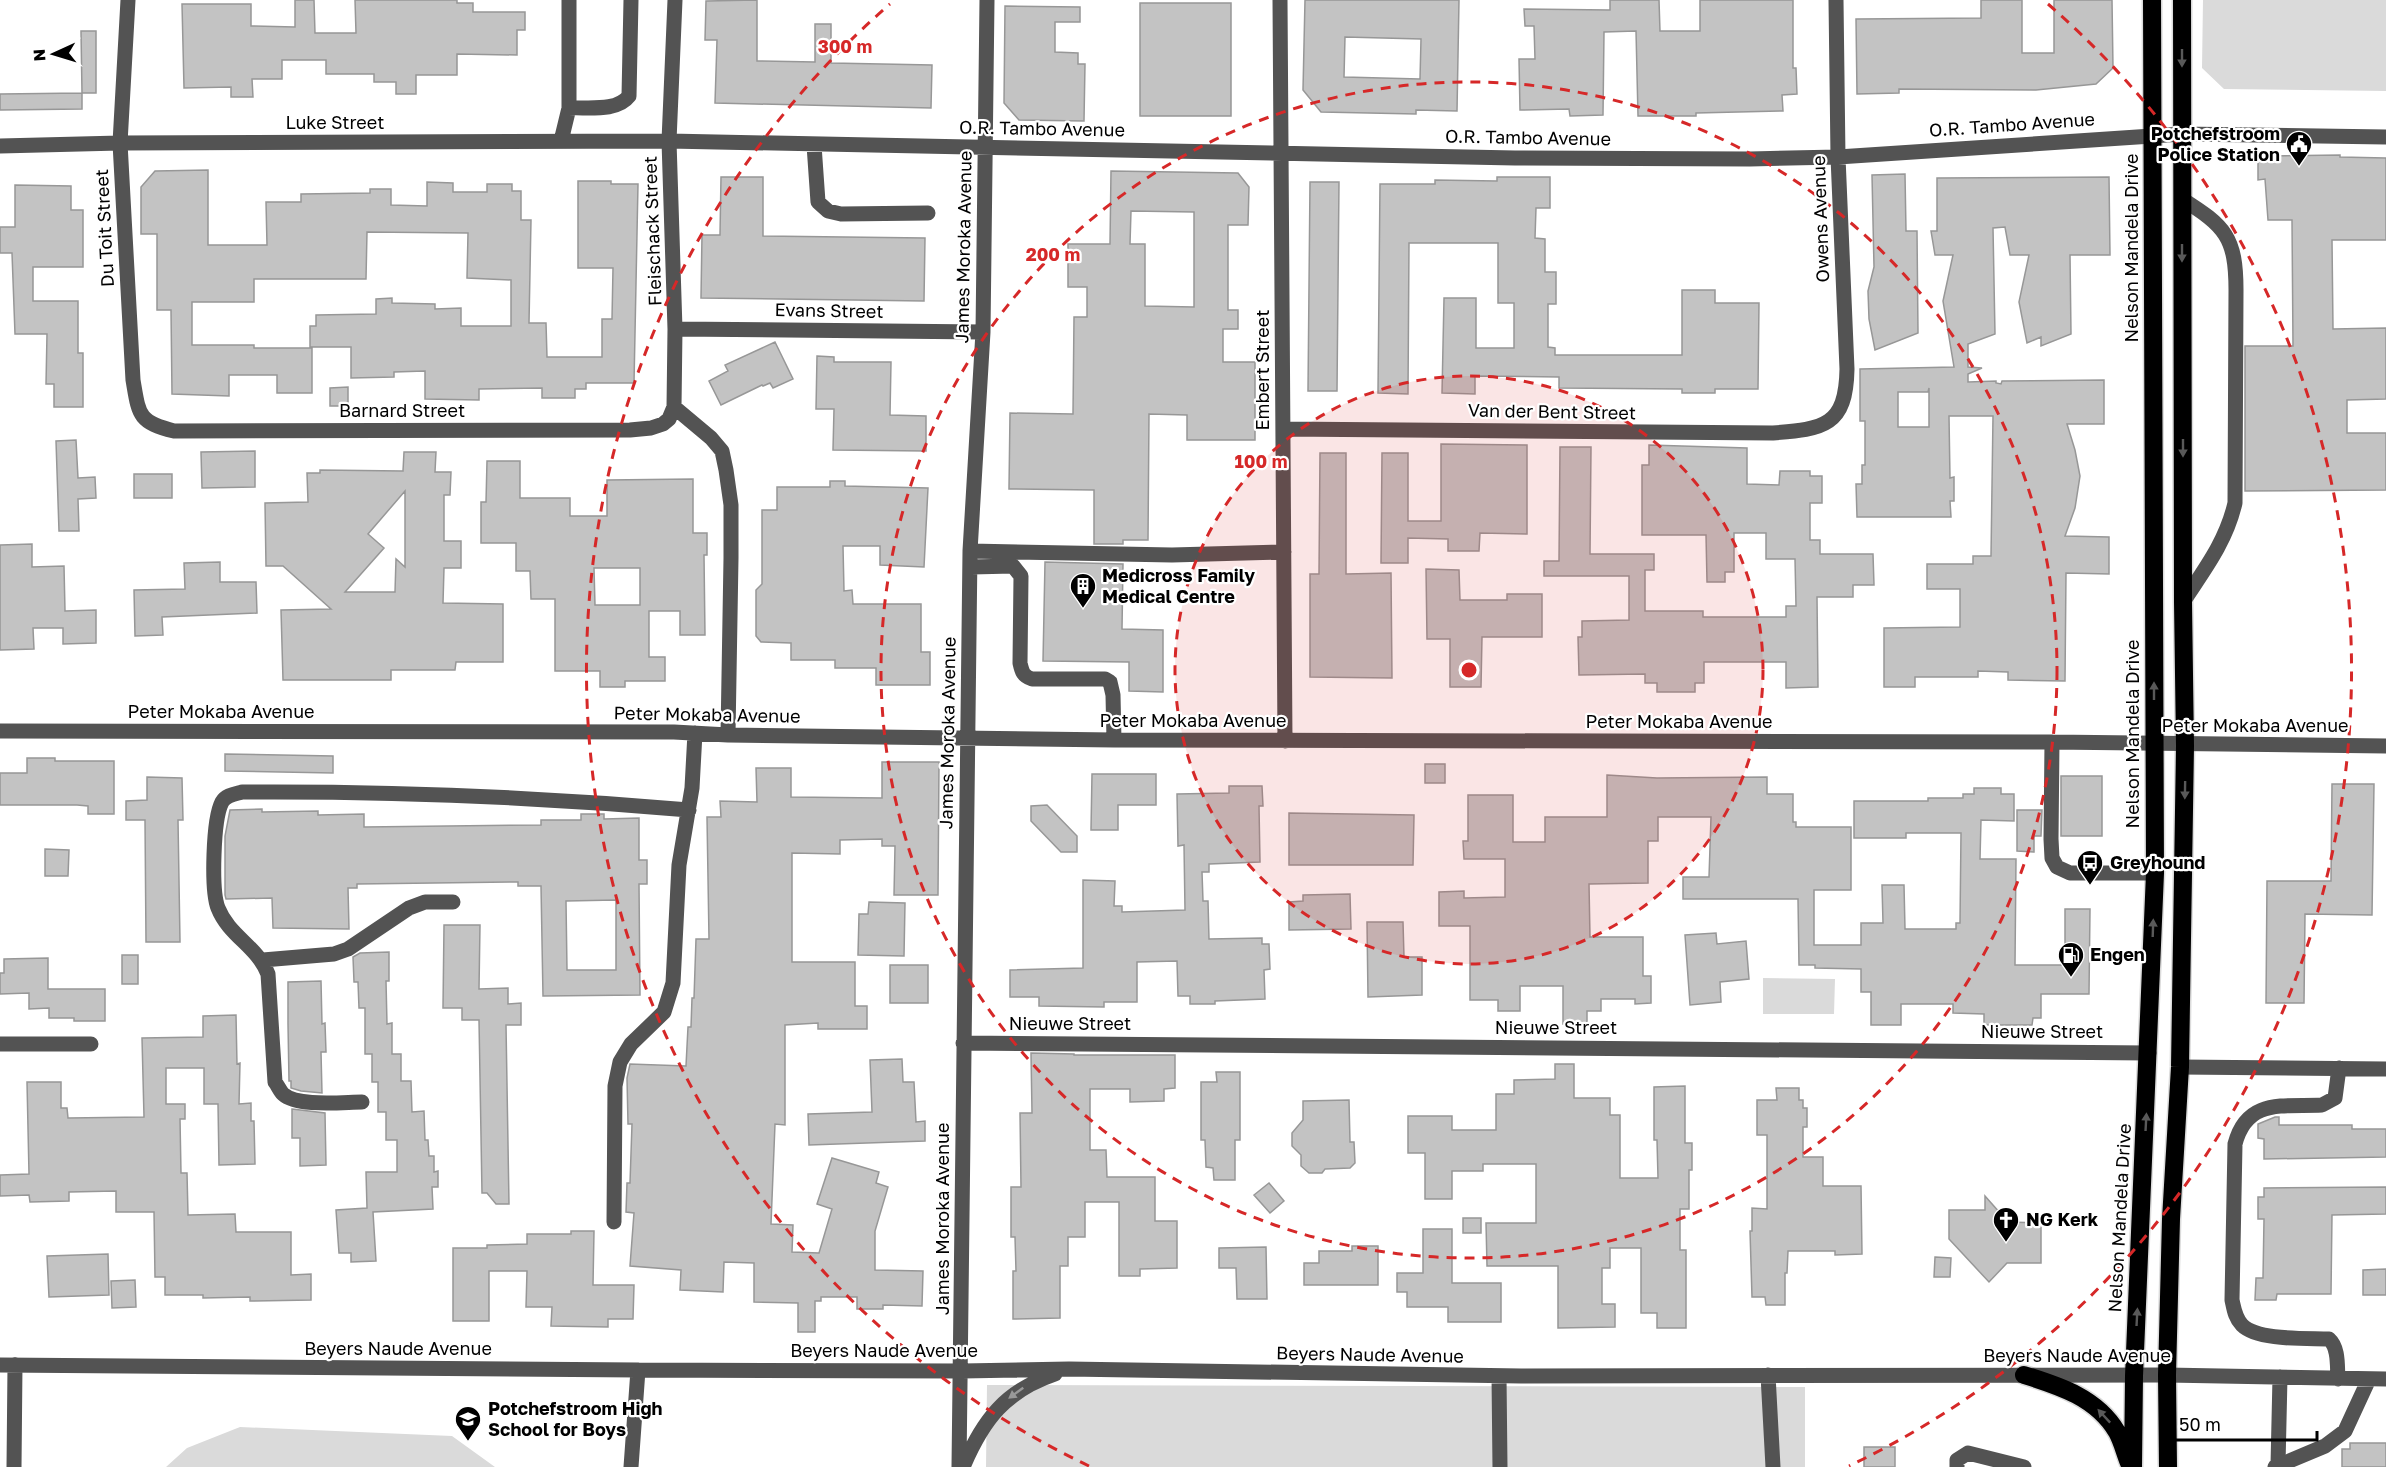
<svg xmlns="http://www.w3.org/2000/svg" width="2386" height="1467" font-family="'Golos Text',sans-serif">
<style>
.green{fill:#dadada}
.building{fill:#c3c3c3;stroke:#979797;stroke-width:1.5;fill-rule:evenodd}
.lines{fill:none;stroke-linecap:round;stroke-linejoin:round}
.highway-casing{stroke:#dbdbdb;stroke-width:21}
.minor{stroke:#535353;stroke-width:15}
.highway{stroke:#000;stroke-width:18}
.oneway{fill:#595959}
.oneway2{fill:#989898}
.ring{fill:none;stroke:#d62828;stroke-width:3;stroke-dasharray:10 8}
.labels{text-anchor:middle;stroke-width:4.5;stroke-linejoin:round;paint-order:stroke}
.street-label{font-size:18px;fill:#000;stroke:#fff}
.poi-label{font-size:18px;font-weight:bold;fill:#000;stroke:#fff;text-anchor:start}
.centre{fill:#d62828;stroke:#fff;stroke-width:3}
.ring-label{font-size:18px;text-anchor:middle;font-weight:bold;fill:#d62828;stroke:#fff;stroke-width:4.5;stroke-linejoin:round;paint-order:stroke}
</style>
<rect width="100%" height="100%" fill="#fff"/>
<path class="green" d="M2203,0H2386V91L2224,89L2202,68Z
M1763,978L1835,979L1834,1014H1763Z
M987,1385L1805,1387V1467H986Z
M240,1427L452,1436L495,1467H166L187,1448Z"/>
<path class="building" d="M295,0H314L315,33H356L355,0H457V3H473V12H525V30H517V55L457,54V75H416V94H396V82H374V74H326V60H282V79H252L253,97H231V87L184,88L182,4H251V26L295,27Z
M757,0V61L815,62V24H831V63L932,65L931,108L715,103L717,40H705L706,1Z
M1305,0H1459L1457,111L1416,110V114L1321,112L1303,90ZM1345,37L1421,39L1420,79L1344,77Z
M1610,0H1659L1660,31H1700V0H1793V68H1796L1797,94L1782,95L1783,111L1696,113V116H1638L1636,31L1604,32L1603,115L1570,116L1569,109L1520,110L1519,59H1535L1534,26H1525L1524,9L1610,10Z
M1981,0H2022V53H2054V0H2112L2113,68L2096,84L2036,90L1899,89V93L1857,94L1856,19L1981,18Z
M1140,3H1231V116H1140Z
M1005,6L1080,7V22H1055V52L1078,53V64H1085L1084,121L1019,120L1004,103Z
M81,31H96V93H82Z
M82,93V109L0,110V94Z
M2340,155V157L2386,158V240H2332L2333,329L2386,328V399L2347,400V433H2386V490L2245,491V346H2293L2292,220H2268L2265,179L2258,180V156Z
M208,170V245H267L266,202H301V194L370,193V189H391V205L427,206V182L453,183V192H487V184H512V191H521V220H531L529,323H546L547,357H602V319H612L613,268H578V181H611V184H638L634,383H586V389H575V398H542V388L479,389V400L425,399V371L394,372V377L351,378V347H310V326H316V315L376,314V299L392,298V303L435,304V309L461,308V326H511V280L467,278L468,233L367,232L366,279H254V302H192V345H254V348H312V393H277V375H229V396L172,394L171,310H157V234H141V187L155,171Z
M1111,171L1238,173L1249,187L1248,225H1228V310H1238V329H1223V362H1255V440H1187V415L1149,414L1148,540H1123V544H1094V490L1009,489L1010,413L1073,414L1074,317H1087V287H1068V244H1110ZM1131,211L1194,212V307L1145,306V244H1130Z
M1905,174L1906,231H1917L1918,333L1875,350L1869,319L1868,291L1874,267L1872,175Z
M721,177H763V236L925,238L924,301L701,298L702,235H720Z
M1497,177H1550V208H1536L1535,238L1545,239V272H1556V304H1548V347L1555,348V355H1682V290H1715V303H1759L1758,389H1715V393H1682V389L1559,388V377L1475,376V394L1442,393L1444,298H1476V348H1514V303H1498V243H1409L1408,394L1378,393L1380,184H1435V180L1497,181Z
M2109,177L2110,255H2070L2071,334L2041,346V337L2027,343L2019,302L2029,255H2010L2005,227L1993,228L1995,334L1968,344V367L1982,368L1968,374V382L1996,381V383L2001,384L2002,381L2104,380V424H2067L2075,450L2080,476L2075,508L2065,536L2109,537V574L2066,573L2065,681L2008,680V672L1978,671V677H1915V687H1884V628L1960,627V589H1927V564H1973V556H1991L1993,416H1949L1950,478L1954,477V501H1950L1951,517H1857L1856,484H1862V465H1865V421H1860V369L1954,367L1943,301L1953,255H1935L1931,231H1937V178ZM1929,388V427H1898V392H1928Z
M1310,182H1339L1337,391H1308Z
M15,185L71,186V210H83V267H33V301H78V353H83V407H54V384H46L47,334H15L12,253H0V227H15Z
M775,342L793,379L773,388L770,383L763,386L762,385L721,405L709,381L728,371L725,365Z
M817,356L834,357V362H891L890,415L926,416V451L833,450L834,409H816Z
M348,387V406H330V388Z
M76,440L78,478L95,477L96,498L78,499L79,531H59L56,441Z
M1441,444L1527,445V534L1480,533L1479,551H1448V539L1408,538V563H1381L1382,453H1408V521H1441Z
M1649,445L1747,448V484L1779,485L1780,471H1810V476H1822V503H1810V540H1820V554H1873L1874,585H1853V597H1817L1818,687L1786,688V662H1704V683H1695V692H1657V683H1645V674L1579,675L1578,637H1582V621L1629,620V576H1544V561H1559L1560,447H1591L1590,554H1654V570H1645V611H1703V617H1786V606H1796L1795,559H1766V533H1734V572H1725V582H1707L1706,535H1642V465H1649Z
M255,451V487L202,488L201,452Z
M404,452H436L435,472H451L450,495H444V541H461V568H444L443,603L503,604V662H456L455,670H391V680H283L281,610L331,609L283,566H266L265,503L308,502L307,473H320V470L403,471ZM405,491V567L396,559L395,592H345L384,548L368,534Z
M1320,453H1346V574L1391,573L1392,678L1310,677V574H1319Z
M487,461H520V498H570V516H607V480L693,479V533H707V555H704L705,635H680V611H649V657H665V681H625V687H600V671H555V599H531L530,571H516V543H481V502H486ZM594,568H640V605H595Z
M134,474H172V498H134Z
M830,481H845V486L928,488L924,567L880,565V546H843L844,591L852,590L853,604H921V652H930V685H876V668H835V660H791V643L761,642L756,636V590L762,584V510H777V487H830Z
M32,544V567L64,566L65,611L96,610V643L63,644V628H33L34,649L0,650V545Z
M220,562V582H256L257,613L162,617L163,635L135,636L134,590L185,589L184,563Z
M1045,562L1123,564L1122,629L1163,630V692L1129,691V662L1043,661Z
M1426,569L1459,570L1460,600H1507V594H1542V637H1482L1481,687H1450V639H1427Z
M225,754L333,756V773L225,771Z
M27,758H55V761H114V814H88V806L77,805H0V773H27Z
M882,762H939L938,895H894L895,846H882V839L840,840V854L792,853V962H855V1006H867V1029H818V1023L785,1025V1125L775,1124L771,1224L793,1225L792,1252L819,1253L832,1209L817,1204L832,1158L879,1172L876,1183L888,1187L875,1231V1270L923,1271L922,1306L883,1305V1309H857V1297H821V1301H815V1332H798V1303L754,1302V1263L724,1262L723,1292L680,1290L681,1270L630,1266L634,1213L626,1212L627,1183H630L632,1124H628L627,1078L630,1064L686,1066L688,1027H691L692,998H694L696,939H709L707,817H721L720,801L757,802L756,768H791V797L882,798Z
M1425,764H1445V783H1425Z
M1092,774H1156V805H1118V830H1091Z
M1607,775L1657,778L1767,777V794H1793V822H1796V827H1851V890H1814V945H1861V923H1883L1882,885H1904L1905,929H1956V923H1960L1961,833H1906V838H1854V801H1928V798H1963V794H1974V788H2001V794H2014V821L1981,820L1980,859H2016L2015,965H2065V909H2090L2089,994H2041V1018H2033L2032,1025H1984V1014L1953,1013V1004H1901V1025H1871V992H1861V969L1815,968V965H1799L1798,899H1683V877H1709L1711,817H1658V841H1648V883L1589,884L1590,937H1643V976H1651V1003L1635,1004V999H1601V1011H1587V1024H1563V986H1520V1011H1498V1000H1470V926H1439V892L1464,891V898L1505,897V859H1464L1463,841H1468V795H1513V842H1545V817H1607Z
M2061,776H2102V836H2061Z
M147,777L182,778L183,820H178L180,942H146L145,820H126V801L147,800Z
M2332,784H2374L2372,915L2305,914L2304,1003H2266L2267,881H2331Z
M1229,786H1262L1263,806H1259L1260,862L1209,864V872H1202L1203,901H1208L1209,939L1262,938V944H1269L1270,969L1264,970L1265,999L1215,1001V1004H1190V996H1178L1177,961L1137,962V1002H1104V1007L1039,1006V997H1010V970L1083,968V880L1115,881L1114,906H1122V912L1185,910L1184,845L1178,846L1177,794L1229,793Z
M1047,805L1077,836V852H1061L1031,821V806Z
M262,809V812L318,811V815L364,814V827L541,825V820H581V814H604V819L639,818V860H647V884H639L640,995L543,996L541,886H518V882L357,884V888H348L349,929L273,928L272,898L226,899L225,895V836L230,810ZM616,900V970H567L566,901Z
M2017,810H2042L2041,836H2034V852L2017,851Z
M1289,813L1414,815L1413,865H1289Z
M45,849L69,850L68,876H45Z
M1350,894L1351,929L1289,930V902L1303,901V895Z
M869,902L905,903L904,956L858,955L859,914H868Z
M1367,922H1403L1404,957H1422V995L1368,997Z
M444,925H480L479,989L508,988V1004L521,1003V1025H506L509,1204H496L487,1193H482L479,1020H462V1008H443Z
M1716,933L1717,944L1746,941L1749,979L1720,982L1721,1002L1690,1005L1685,935Z
M389,952V981H386L387,1024L392,1023V1054H401V1081H411L412,1112L424,1111L425,1140H428L429,1156H434V1172L438,1171V1187H432L433,1209L373,1212L376,1261L351,1262V1253H339L336,1210L367,1208L366,1172H397V1140H386V1112H378V1082H372V1054H365V1008H359L358,982H354L353,957L360,953Z
M122,955H138V984H122Z
M48,958V989H105V1021H74V1018H49V1008L29,1009V993L0,994V973H4V959Z
M890,965H928V1003H890Z
M321,981L322,1024L325,1023L326,1052H321L322,1093L301,1091L291,1088V1081H289L288,1024V982Z
M236,1015L237,1064L240,1063L239,1104L251,1103V1121H254L255,1164L219,1165L218,1104H204V1068H166V1104H185V1119H180L181,1173H187L188,1215L235,1214L236,1232H291V1275L311,1274V1300L250,1301V1297L203,1298V1295H165V1277H155L154,1212H116V1191L69,1192V1201L30,1202L29,1195L0,1196V1175L29,1174L27,1082H61V1108H67L68,1118L144,1117L142,1038L203,1037V1016Z
M1031,1053L1074,1054V1055H1175V1088L1164,1089V1101L1130,1102V1089H1090V1150H1106L1107,1177H1155V1221H1177V1268L1140,1269V1276H1119V1202H1085V1237H1068V1266H1060V1318L1013,1319V1271H1016L1015,1237H1011V1187H1021L1020,1113H1032Z
M902,1059L903,1082H914L916,1122L925,1121V1141L809,1145L808,1114L872,1112L870,1060Z
M1555,1064H1574V1098H1610V1115H1620V1178H1658L1657,1140H1654V1087L1685,1086V1143H1692V1170H1689V1209H1680V1250H1686V1328H1657V1313H1641V1248H1610V1268H1602V1304H1615V1327L1558,1328V1266H1487L1486,1223H1536V1164H1483V1171H1452V1199H1425V1153H1408V1116H1452V1130H1496V1094H1514V1080L1555,1079Z
M1216,1072H1240V1140H1235V1180H1214L1213,1168L1206,1167L1205,1140H1201V1082H1217Z
M1776,1088H1799V1100H1803V1108H1807V1127H1803V1157H1823V1186H1861L1862,1254L1835,1255V1251H1788L1787,1273H1785V1305H1766L1765,1297H1752L1750,1231H1752V1208L1767,1209V1135H1757V1100H1777Z
M1349,1100L1350,1142H1354L1355,1163L1350,1168L1325,1169L1322,1173H1309L1301,1166V1155L1292,1146V1133L1303,1120V1101Z
M292,1109L325,1113L326,1165L300,1166V1138H292Z
M2275,1117H2279V1125H2352V1129H2386V1157L2264,1159V1139L2258,1138V1124Z
M1269,1183L1284,1201L1270,1213L1254,1195Z
M2386,1187V1214L2332,1215L2331,1294H2277L2276,1300H2255L2256,1278H2263L2264,1219H2258V1197H2264V1188Z
M1985,1196L2008,1222L2041,1223V1263H2007L1989,1282L1949,1239V1210H1985Z
M1463,1218H1481V1233H1463Z
M1423,1229H1452V1283H1501V1322H1448V1307H1407V1292H1397V1273H1423Z
M571,1231H594L593,1285H634L633,1319H608V1327L551,1326L552,1307H526L527,1271H489V1321H453V1248H487V1245L527,1244V1234H571Z
M1352,1246H1378V1285H1304V1263H1319V1251H1352Z
M1266,1247L1267,1299H1237L1236,1268H1219V1248Z
M108,1254L109,1295L49,1297L47,1256Z
M1935,1257L1951,1258L1950,1277H1934Z
M2386,1269V1295H2363V1270Z
M135,1280L136,1307L112,1308L111,1281Z
M2350,1443H2386V1467H2342V1449H2350Z
M1864,1447H1895V1467H1864Z"/>
<g class="lines">
<g class="highway-casing">
<path id="highway" d="M2024,1375C2060,1386 2097,1398 2117,1432C2122,1441 2125,1453 2129,1463
M2133,1467L2134,1376L2155,873L2152,0
M2168,1467L2167,1375L2171,1219L2180,1067L2185,746L2183,602L2182,0"/>
</g>
<path class="minor" d="M128,0L120,143L133,380C139,415 138,422 174,431L630,430L651,428L663,424L669,419L674,407L675,329L669,141L675,0
M1280,0L1285,741
M569,108C588,107 617,112 629,96L631,0
M561,141L569,108V0
M814,145L818,202L828,211L841,214L928,213
M0,146L120,143L669,141L1515,158L1750,159L1838,157L2182,134L2386,137
M2182,199C2225,226 2236,237 2236,290L2235,503C2226,542 2204,570 2183,602
M675,329L983,332
M674,407L711,438L722,451L726,470L731,505V558L728,735
M1283,429L1773,433C1824,429 1846,426 1847,369L1838,157L1836,0
M970,551L1172,555L1284,552
M971,567L1013,566L1021,576L1020,663C1022,672 1023,676 1032,679H1105L1110,682L1113,695L1114,740
M0,731L674,732L728,735L1114,740L2052,742L2386,746
M2052,742L2051,839L2052,858L2057,867L2070,873H2155
M263,960L334,954L348,949L409,908L425,902H453
M963,1043L2149,1053
M0,1044H91
M2180,1067L2386,1069
M362,1102C343,1102 297,1107 283,1094C280,1091 278,1086 275,1082L268,974C257,946 229,936 218,908C211,890 213,819 222,802C226,795 235,794 242,792C391,791 540,797 689,810
M614,1222L615,1086L620,1062L631,1044L664,1012L673,983L679,865L692,788L695,733
M0,1365L638,1370L962,1371L1069,1369L1521,1376L2167,1375L2386,1379
M1768,1375L1773,1467
M1499,1376L1500,1467
M2338,1379C2337,1366 2339,1348 2329,1339C2308,1338 2258,1341 2242,1325C2235,1318 2234,1309 2232,1300L2235,1144C2247,1098 2283,1107 2322,1105L2335,1098L2339,1068
M2278,1465L2280,1377
M14,1467L15,1365
M631,1467L638,1370
M959,1467L970,551L983,332L987,0
M963,1467C983,1420 1005,1391 1055,1374
M1957,1467V1460L1968,1453L2024,1467
M2275,1467L2325,1446L2345,1431L2369,1379"/>
<use href="#highway" class="highway"/>
</g>
<defs><path id="oneway-solid" d="M-6-.8H1V-3.2L6.5 0L1 3.2V.8H-6Z" transform="scale(1.5)"/></defs>
<g class="oneway">
<use href="#oneway-solid" transform="translate(2182 58) rotate(90)"/>
<use href="#oneway-solid" transform="translate(2182 253) rotate(90)"/>
<use href="#oneway-solid" transform="translate(2183 448) rotate(90)"/>
<use href="#oneway-solid" transform="translate(2154 691) rotate(-90)"/>
<use href="#oneway-solid" transform="translate(2185 790) rotate(91)"/>
<use href="#oneway-solid" transform="translate(2153 928) rotate(-88)"/>
<use href="#oneway-solid" transform="translate(2146 1122) rotate(-87)"/>
<use href="#oneway-solid" transform="translate(2137 1317) rotate(-87)"/>
<use href="#oneway-solid" transform="translate(2104 1416) rotate(-133)"/>
</g>
<use class="oneway2" href="#oneway-solid" transform="translate(1016 1393) rotate(144)"/>
<circle cx="1469" cy="670" r="294" fill="#d62828" fill-opacity=".12"/>
<g class="ring">
<circle cx="1469" cy="670" r="294"/>
<circle cx="1469" cy="670" r="588"/>
<path d="M1089 1466A882 882 0 0 1 890 4M2048 4A882 882 0 0 1 1849 1466"/>
</g>
<defs>
<g id="civic-pin" transform="scale(1.35)"><path d="M0 17L-7.5 6A9.5 9.5 0 1 1 7.5 6Z" fill="#000" stroke="#fff"/><path d="M-.6-6.5H3V-4.5H.6V-3L4-1V1h2V6H-6V1h2V-1L-.6-3ZM-1.2 2.5V6h2.4V2.5Z" fill="#fff"/></g>
<g id="building-pin" transform="scale(1.35)"><path d="M0 17L-7.5 6A9.5 9.5 0 1 1 7.5 6Z" fill="#000" stroke="#fff"/><path d="M-4-6H4V6H1V3H-1V6H-4ZM-2.5-4.3h1.7v1.8h-1.7ZM.8-4.3h1.7v1.8H.8ZM-2.5-1h1.7V.8h-1.7ZM.8-1h1.7V.8H.8Z" fill="#fff"/></g>
<g id="bus-pin" transform="scale(1.35)"><path d="M0 17L-7.5 6A9.5 9.5 0 1 1 7.5 6Z" fill="#000" stroke="#fff"/><path d="M-5-6H5V4H4V6H2V4H-2V6H-4V4H-5ZM-3.5-4V0h7V-4ZM-3.5 1.2v1.5H-2V1.2ZM2 1.2v1.5H3.5V1.2Z" fill="#fff"/></g>
<g id="fuel-pin" transform="scale(1.35)"><path d="M0 17L-7.5 6A9.5 9.5 0 1 1 7.5 6Z" fill="#000" stroke="#fff"/><path d="M-5.5-6h7V0h2V4h1.3V-2.5L3-4.5l.8-.8L6-3V5H2.5V1h-1V6h-7ZM-4.2-4.7v3.2H.2V-4.7Z" fill="#fff"/></g>
<g id="church-pin" transform="scale(1.35)"><path d="M0 17L-7.5 6A9.5 9.5 0 1 1 7.5 6Z" fill="#000" stroke="#fff"/><path d="M-1.2-6h2.4v3.5h3.3v2.4h-3.3V6h-2.4V-.1h-3.3v-2.4h3.3Z" fill="#fff"/></g>
<g id="school-pin" transform="scale(1.35)"><path d="M0 17L-7.5 6A9.5 9.5 0 1 1 7.5 6Z" fill="#000" stroke="#fff"/><path d="M0-5L7-2L0 1L-7-2ZM-4 1L0 2.5L4 1V4Q0 6-4 4Z" fill="#fff"/></g>
</defs>
<g fill-rule="evenodd">
<use href="#civic-pin" x="2299" y="144"/>
<use href="#building-pin" x="1083" y="586"/>
<use href="#bus-pin" x="2090" y="863"/>
<use href="#fuel-pin" x="2071" y="955"/>
<use href="#church-pin" x="2006" y="1220"/>
<use href="#school-pin" x="468" y="1419"/>
</g>
<g class="labels">
<g class="street-label">
<text x="335" y="129">Luke Street</text>
<text transform="translate(2012 125) rotate(-4)" y="6">O.R. Tambo Avenue</text>
<text transform="translate(1042 129) rotate(1)" y="6">O.R. Tambo Avenue</text>
<text transform="translate(1528 138) rotate(1)" y="6">O.R. Tambo Avenue</text>
<text transform="translate(1821 219) rotate(-92)" y="6">Owens Avenue</text>
<text transform="translate(105 228) rotate(-93)" y="6">Du Toit Street</text>
<text transform="translate(653 231) rotate(-92)" y="6">Fleischack Street</text>
<text transform="translate(964 247) rotate(-89)" y="6">James Moroka Avenue</text>
<text transform="translate(2132 248) rotate(-90)" y="6">Nelson Mandela Drive</text>
<text transform="translate(829 311) rotate(1)" y="6">Evans Street</text>
<text transform="translate(1263 370) rotate(-90)" y="6">Embert Street</text>
<text x="402" y="417">Barnard Street</text>
<text transform="translate(1552 412) rotate(1)" y="6">Van der Bent Street</text>
<text x="221" y="718">Peter Mokaba Avenue</text>
<text transform="translate(707 715) rotate(1)" y="6">Peter Mokaba Avenue</text>
<text x="1193" y="727">Peter Mokaba Avenue</text>
<text x="1679" y="728">Peter Mokaba Avenue</text>
<text x="2255" y="732">Peter Mokaba Avenue</text>
<text transform="translate(948 733) rotate(-89)" y="6">James Moroka Avenue</text>
<text transform="translate(2133 734) rotate(-90)" y="6">Nelson Mandela Drive</text>
<text x="1070" y="1030">Nieuwe Street</text>
<text x="1556" y="1034">Nieuwe Street</text>
<text x="2042" y="1038">Nieuwe Street</text>
<text transform="translate(2120 1218) rotate(-87)" y="6">Nelson Mandela Drive</text>
<text transform="translate(943 1219) rotate(-90)" y="6">James Moroka Avenue</text>
<text x="398" y="1355">Beyers Naude Avenue</text>
<text x="884" y="1357">Beyers Naude Avenue</text>
<text transform="translate(1370 1355) rotate(1)" y="6">Beyers Naude Avenue</text>
<text x="2077" y="1362">Beyers Naude Avenue</text>
</g>
<g class="poi-label">
<text x="2280" y="140" text-anchor="end">Potchefstroom<tspan x="2280" dy="21">Police Station</tspan></text>
<text x="1102" y="582">Medicross Family<tspan x="1102" dy="21">Medical Centre</tspan></text>
<text x="2110" y="869">Greyhound</text>
<text x="2090" y="961">Engen</text>
<text x="2026" y="1226">NG Kerk</text>
<text x="488" y="1415">Potchefstroom High<tspan x="488" dy="21">School for Boys</tspan></text>
</g>
</g>
<circle cx="1469" cy="670" r="9" class="centre"/>
<g class="ring-label">
<text x="845" y="53">300 m</text>
<text x="1053" y="261">200 m</text>
<text x="1261" y="468">100 m</text>
</g>
<g transform="translate(54 54) rotate(266)" stroke="#ffffff" stroke-width="4.5" paint-order="stroke">
<path d="M0-4.5L10 22L0 15L-10 22Z" fill="#000000"/>
<text y="-9" font-size="16" font-weight="bold" text-anchor="middle" fill="#000000">N</text>
</g>
<path d="M2170 1431v9h147v-9" fill="none" stroke="#000000" stroke-width="3"/>
<text x="2179" y="1431" font-size="18" fill="#000000" stroke="#ffffff" stroke-width="4.5" paint-order="stroke">50 m</text>
</svg>
